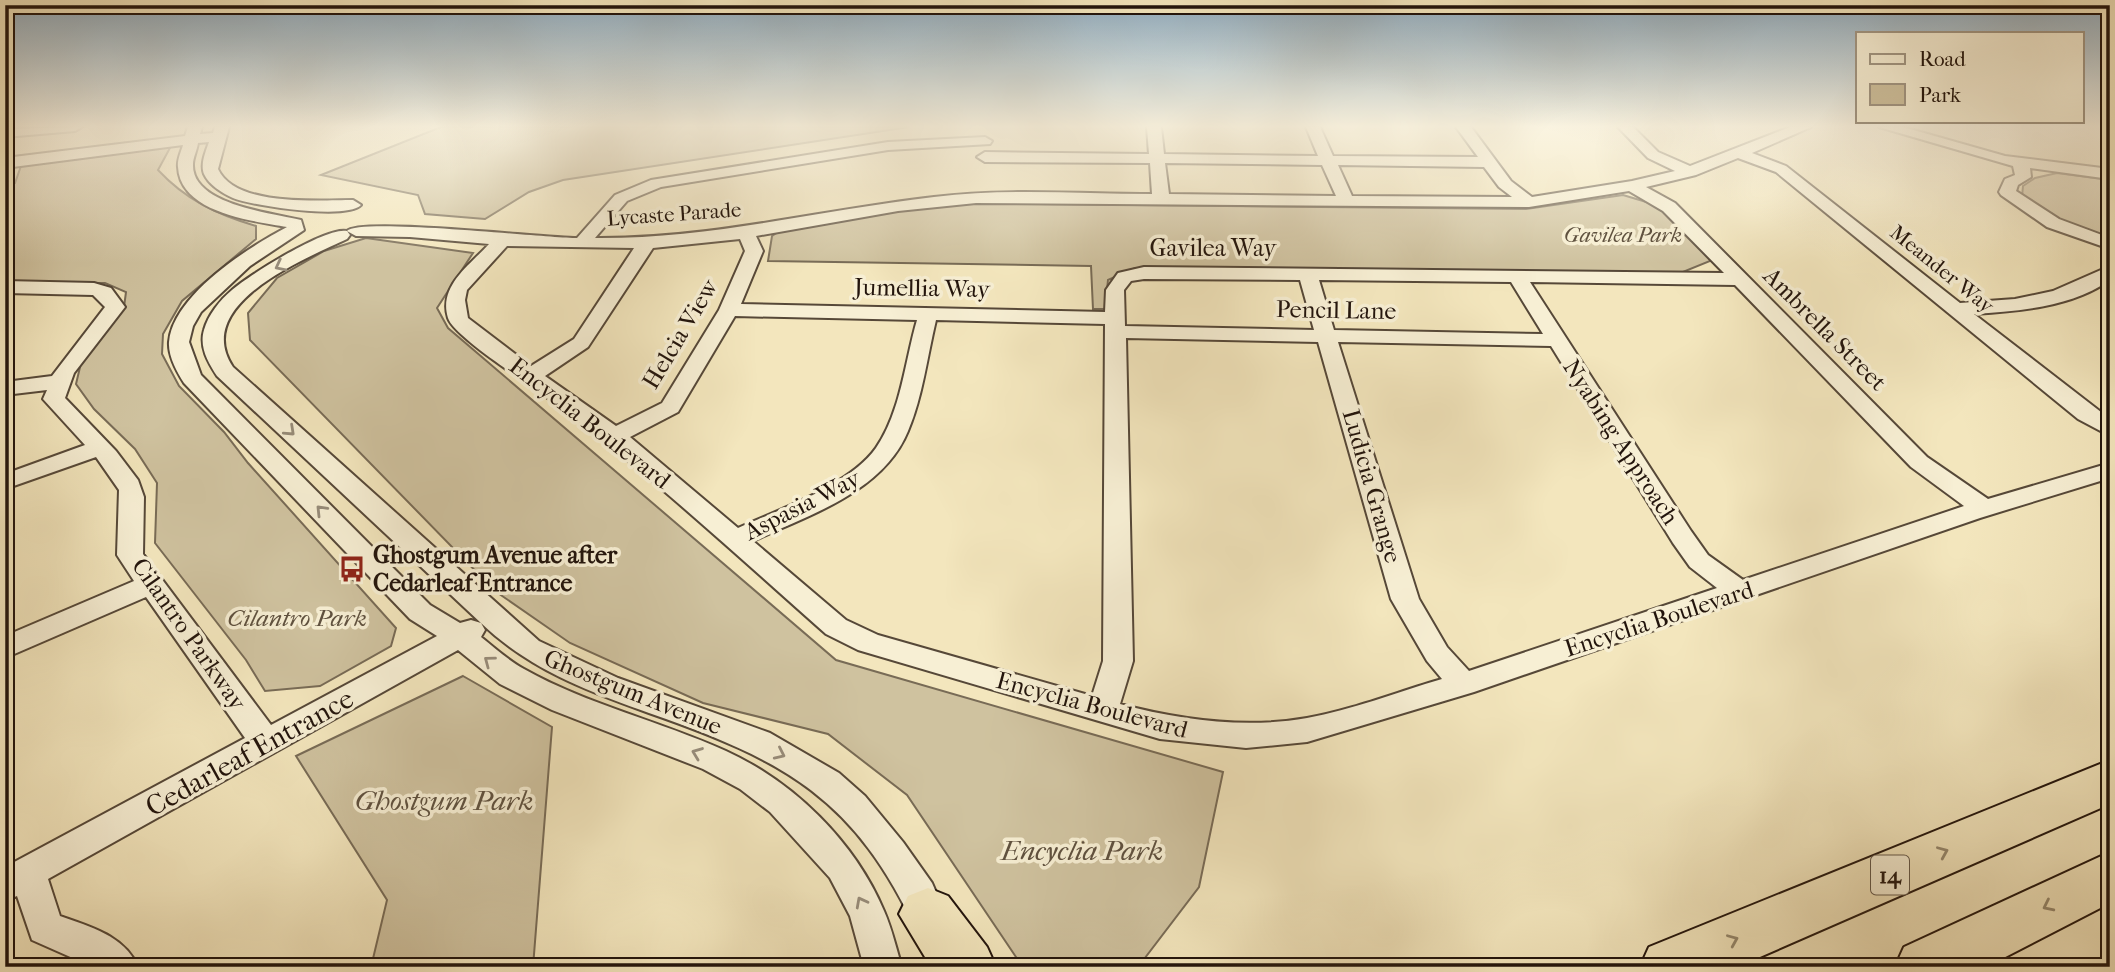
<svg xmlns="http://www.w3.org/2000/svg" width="2115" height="972" font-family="'IM FELL French Canon',serif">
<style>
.green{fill:#cfc29f;stroke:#786b56;stroke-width:2}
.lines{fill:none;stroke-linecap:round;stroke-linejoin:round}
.minor-casing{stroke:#564838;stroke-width:4}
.trunk-casing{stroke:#22140c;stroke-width:4}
.minor{fill:#f7efd4;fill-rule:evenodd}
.trunk{fill:#f3e6bd;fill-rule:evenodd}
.oneway{stroke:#978c7a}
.oneway2{stroke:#95886d}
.labels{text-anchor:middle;stroke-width:7;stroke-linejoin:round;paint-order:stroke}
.far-street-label{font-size:21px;fill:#22140c;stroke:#f7efd4}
.far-park-label{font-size:21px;font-style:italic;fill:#5f513f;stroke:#f7efd4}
.shield{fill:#f7efd4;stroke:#625648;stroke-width:2}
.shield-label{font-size:23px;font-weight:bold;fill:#22140c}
.street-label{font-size:24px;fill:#22140c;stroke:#f7efd4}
.poi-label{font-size:24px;font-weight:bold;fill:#22140c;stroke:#f7efd4;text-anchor:start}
.park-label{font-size:24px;font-style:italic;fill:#5f513f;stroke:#f7efd4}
.near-street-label{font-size:28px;fill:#22140c;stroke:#f7efd4}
.near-park-label{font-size:28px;font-style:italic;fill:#5f513f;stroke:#f7efd4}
</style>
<rect width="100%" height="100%" fill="#f3e6bd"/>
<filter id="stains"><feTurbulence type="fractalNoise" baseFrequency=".00286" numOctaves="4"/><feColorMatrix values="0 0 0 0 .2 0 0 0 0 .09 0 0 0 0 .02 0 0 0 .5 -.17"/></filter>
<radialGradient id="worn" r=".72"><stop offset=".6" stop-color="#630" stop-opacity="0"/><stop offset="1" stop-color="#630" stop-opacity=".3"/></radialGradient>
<path class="green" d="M441,127H909L563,180L529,192L485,219L425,214L418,195L321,175Z
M171,146L158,170C186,200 216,214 256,226V239L182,301L163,334L162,354L179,386L224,432L248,463L396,628L391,646L320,686L265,691L246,660L155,543L157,483L135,449L94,409L76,384L81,363L124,307L126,292L105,283H5V189L15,183L21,166Z
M2057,173L2110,180V241L2070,227L2022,197L2023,186L2035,178Z
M1623,195L1663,207L1715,259L1678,274L1135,268L1108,280L1105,309H1093L1091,266L768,261L772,236L781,230L938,203L1526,209Z
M366,238L473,253L437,308L448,328L836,660L1223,772L1199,887L1138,967H1026L1020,963L907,795L828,734L703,703L570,643L495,591L250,340L248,313L277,278L324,251Z
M463,676L552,727L533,967H371L387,900L296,756Z"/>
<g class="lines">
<g class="minor-casing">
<path id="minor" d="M82,127L75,131L5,137V129Z
M188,127H202L200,134L213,133L215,127H229L218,169C235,207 319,200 353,200L361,205C347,220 253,206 233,198C222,193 209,185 204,174C200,164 206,151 209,142L198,143C197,150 193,158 193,164C191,205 273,213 301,220L304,230L250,266L201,312L193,326L189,342L201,375L430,605L460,623L471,620L481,623L217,376C208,362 199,347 204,330C208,315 220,300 232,290C249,275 327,226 347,231L350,235L347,239C305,259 191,304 233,367L539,641L618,678L770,733L839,773L865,796L903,842L932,883L949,922L944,934L931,939L918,934C856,798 784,760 649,713C587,691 529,669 481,623L485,630L481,637C495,648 509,661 524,669C588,705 660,721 726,751C794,782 855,842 884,911C892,929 896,948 902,967H864L850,916L830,878L770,812L740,789L703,769L552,710L500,684L458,650L48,879L60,916C90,927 124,935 138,967H93L32,940L17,896L5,901V867L245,738L146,597L5,658V636L134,581L117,555L119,490L96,457L5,489V474L85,445L43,399L47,390L5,395V382L52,376L105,307L93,295L5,293V281L94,283L111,288L125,307L74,373L65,398L116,451L138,480L144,497L143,554L271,725L437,636L410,619L184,383C177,372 168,356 169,342C173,295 249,247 287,227C253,221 180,213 178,167C177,160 181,152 183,145L5,168V158L185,136Z
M1147,127H1161L1164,154L1318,156L1306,127H1320L1333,156L1478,157L1456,127H1471L1511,181L1532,197L1632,181L1675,171L1648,158L1618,127H1633L1658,152L1690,166L1790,127H1811L1752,153L1786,166L1960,303L2015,299L2053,291L2110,266V280C2072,307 2019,311 1974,314L2110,419V436L2078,419L1776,172L1738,158L1696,175L1646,187L1675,203L1927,457L1988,499L2110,463V478L1980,518L1474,692L1307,742L1246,748L1160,739L858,650L826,634C732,551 640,465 538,391C521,379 453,335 448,318C438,286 470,265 489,244L410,237L356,236L347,231C359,217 545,238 577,238L615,195L651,180L888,142L985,137L992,141L990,144L888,150L661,187L627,201L595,238C711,239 820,210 934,197C1006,188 1080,194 1152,194L1150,163L985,162L977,157L985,152L1149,154ZM1165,163L1322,165L1336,196L1169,194ZM1338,165L1484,167L1499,187L1512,197L1352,196ZM1629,191L1663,211L1724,273L1144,267L1118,273L1106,290L1105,312L741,304L763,251L756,236L898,211L976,203L1529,207ZM740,239L745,251L719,310L662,403L616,426L545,376L588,347L653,248ZM507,246L634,248L574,339L531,366L468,318L465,300L467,290ZM1144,279L1300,280L1314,330L1125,326L1124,290L1131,281ZM1319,280L1511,282L1543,334L1334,330ZM1530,282L1735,285L1911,467L1964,506L1743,580L1708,555L1691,531ZM735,316L917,320C905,361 901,412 876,448C849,486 780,509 738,528L630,437L678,412ZM936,320L1105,324L1103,661L1092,696L878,635L846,620L753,541C809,515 883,492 908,431C923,395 927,357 936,320ZM1126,338L1318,342L1391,599L1427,661L1442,679C1397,692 1352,710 1307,718C1245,729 1180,720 1120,704L1133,661ZM1338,342L1551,346L1673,543L1690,567L1717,588L1469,671L1447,647L1419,599Z
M1879,127H1903L2005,156L2110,169V179L2030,168L2031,177L2018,185L2016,191L2059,219L2110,238V249L2047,227L2001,195L1999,192L2005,179L2015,175L2013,166Z"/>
</g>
<g class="trunk-casing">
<path id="trunk" d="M2110,760V804L1737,967H1640L1649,947Z
M2110,852V903L1986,967H1895L1904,947Z
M928,888L948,896L987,947L996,967H931L899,914L908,896Z"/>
</g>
<use href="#minor" class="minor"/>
<use href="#trunk" class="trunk"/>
</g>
<defs><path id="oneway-chevron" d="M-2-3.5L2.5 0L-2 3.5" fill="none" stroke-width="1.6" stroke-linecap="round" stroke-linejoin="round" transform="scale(1.75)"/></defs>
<g class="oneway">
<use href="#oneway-chevron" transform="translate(280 266) rotate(153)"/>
<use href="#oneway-chevron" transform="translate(290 431) rotate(43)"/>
<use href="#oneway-chevron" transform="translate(321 510) rotate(-134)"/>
<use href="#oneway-chevron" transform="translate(489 661) rotate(-143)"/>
<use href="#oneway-chevron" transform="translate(697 753) rotate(-159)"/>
<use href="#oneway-chevron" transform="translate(780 754) rotate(25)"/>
<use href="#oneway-chevron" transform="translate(861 902) rotate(-118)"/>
</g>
<g class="oneway2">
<use href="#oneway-chevron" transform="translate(1943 852) rotate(-23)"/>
<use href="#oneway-chevron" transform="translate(2048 906) rotate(154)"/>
<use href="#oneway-chevron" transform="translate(1733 940) rotate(-23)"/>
</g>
<linearGradient id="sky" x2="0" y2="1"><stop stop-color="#90acbf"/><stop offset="0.48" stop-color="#faf4e1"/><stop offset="1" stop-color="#faf4e1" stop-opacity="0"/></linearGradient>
<rect width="2115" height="263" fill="url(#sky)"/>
<defs>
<g id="bus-bare" transform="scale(2.1)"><path d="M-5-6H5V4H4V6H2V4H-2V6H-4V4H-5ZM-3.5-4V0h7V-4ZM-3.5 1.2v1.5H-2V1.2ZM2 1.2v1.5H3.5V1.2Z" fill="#8f2418" stroke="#f7efd4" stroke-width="2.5" paint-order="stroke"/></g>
</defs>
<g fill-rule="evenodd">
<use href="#bus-bare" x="352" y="569"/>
</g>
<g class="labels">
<g class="far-street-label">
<text transform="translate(674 214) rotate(-4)" y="7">Lycaste Parade</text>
<text transform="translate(1942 269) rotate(39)" y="7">Meander Way</text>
</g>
<g class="far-park-label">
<text x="1623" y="242">Gavilea Park</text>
</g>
<rect class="shield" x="1871" y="855.5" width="38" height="39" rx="5"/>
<g class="shield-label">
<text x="1890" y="883">14</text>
</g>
<g class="street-label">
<text x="1213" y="256">Gavilea Way</text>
<text transform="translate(922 288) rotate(1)" y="8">Jumellia Way</text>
<text transform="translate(1336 310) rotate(1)" y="8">Pencil Lane</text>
<text transform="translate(1825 329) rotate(45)" y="8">Ambrella Street</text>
<text transform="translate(680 334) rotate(-59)" y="8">Helcia View</text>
<text transform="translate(590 423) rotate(38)" y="8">Encyclia Boulevard</text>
<text transform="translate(1621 442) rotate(57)" y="8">Nyabing Approach</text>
<text transform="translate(1372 486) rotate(74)" y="8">Ludicia Grange</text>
<text transform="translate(802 505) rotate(-27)" y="8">Aspasia Way</text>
<text transform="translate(1659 619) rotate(-18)" y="8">Encyclia Boulevard</text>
<text transform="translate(189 634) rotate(55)" y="8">Cilantro Parkway</text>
<text transform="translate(633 692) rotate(22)" y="8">Ghostgum Avenue</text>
<text transform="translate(1092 705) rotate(15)" y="8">Encyclia Boulevard</text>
</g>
<g class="poi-label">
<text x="373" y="563">Ghostgum Avenue after<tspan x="373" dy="28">Cedarleaf Entrance</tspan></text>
</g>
<g class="park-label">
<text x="297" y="626">Cilantro Park</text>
</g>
<g class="near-street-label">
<text transform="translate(249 752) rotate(-29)" y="10">Cedarleaf Entrance</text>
</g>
<g class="near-park-label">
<text x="444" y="810">Ghostgum Park</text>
<text x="1082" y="860">Encyclia Park</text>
</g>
</g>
<rect width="2115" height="972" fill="none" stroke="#f3e6bd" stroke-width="28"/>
<rect x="7" y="7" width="2101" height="958" fill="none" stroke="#22140c" stroke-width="3.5"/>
<rect x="14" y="14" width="2087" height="944" fill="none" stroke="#22140c" stroke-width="2"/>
<rect x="1856" y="32" width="228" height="91" fill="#f7efd4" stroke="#a29784" stroke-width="2"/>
<rect x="1870" y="54" width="35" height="10" fill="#f7efd4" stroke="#a29784" stroke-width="2"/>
<text x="1919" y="66" font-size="21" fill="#22140c">Road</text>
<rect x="1870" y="84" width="35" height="21" fill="#cfc29f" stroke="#a29784" stroke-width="2"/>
<text x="1919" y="102" font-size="21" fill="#22140c">Park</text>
<rect width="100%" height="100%" filter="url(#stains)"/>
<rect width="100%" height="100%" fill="url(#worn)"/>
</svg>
